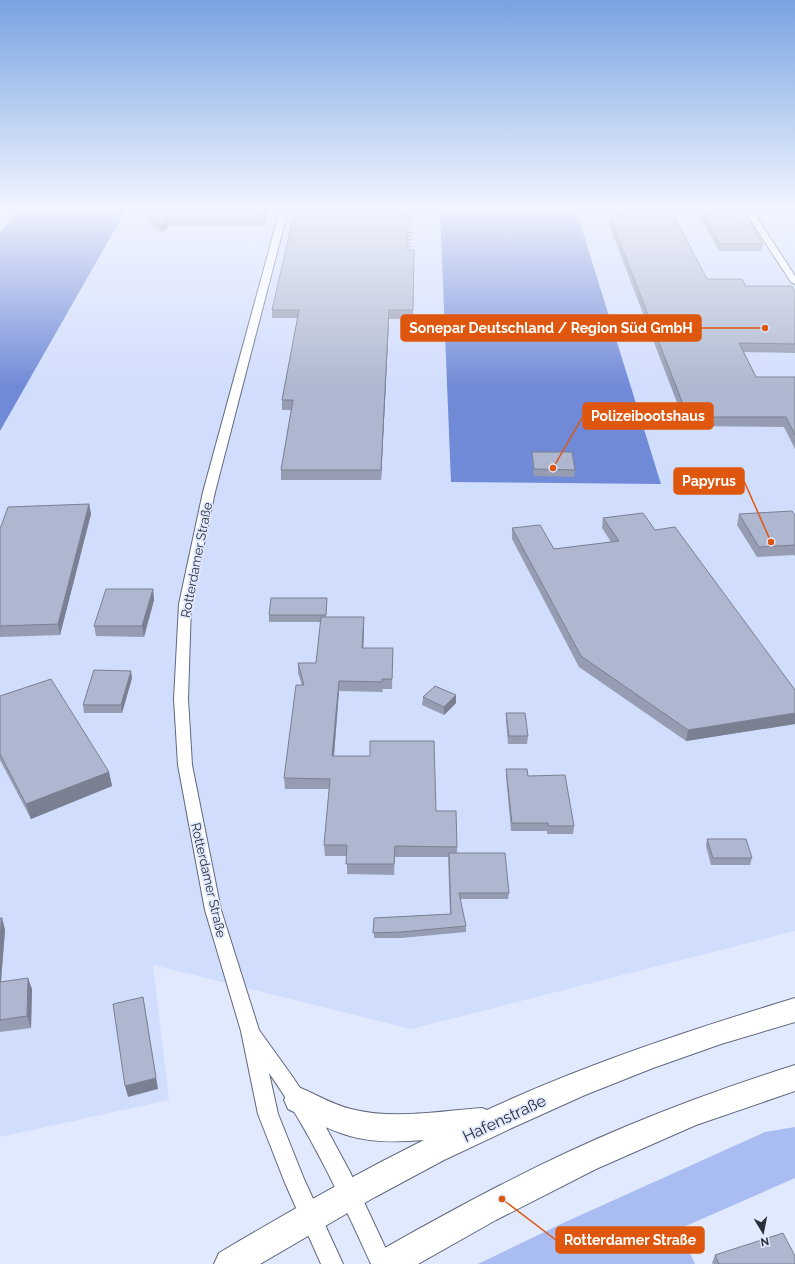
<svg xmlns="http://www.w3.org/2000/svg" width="795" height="1264" font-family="Raleway,sans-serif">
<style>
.built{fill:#d1ddfd}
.green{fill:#a9bdf3}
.water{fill:#718ad7}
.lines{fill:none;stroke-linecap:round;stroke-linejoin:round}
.street-casing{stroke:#60687e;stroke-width:2}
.secondary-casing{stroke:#60687e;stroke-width:2}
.street{fill:#fff;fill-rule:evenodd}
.secondary{fill:#fff;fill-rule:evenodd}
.rail{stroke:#5e6370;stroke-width:2;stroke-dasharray:1 2.5;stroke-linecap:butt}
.wall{fill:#969db2}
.shaded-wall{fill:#7a8091}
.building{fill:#aeb7cf;stroke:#7a8091}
.labels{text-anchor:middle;stroke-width:3.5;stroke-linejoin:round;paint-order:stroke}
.street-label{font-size:13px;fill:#2b2f38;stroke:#e1e9fe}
.near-street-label{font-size:16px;fill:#2b2f38;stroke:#e1e9fe}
.leader{fill:none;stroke:#df570e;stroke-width:1.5}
.callout-dot{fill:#df570e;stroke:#e1e9fe;stroke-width:1.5}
.callout{fill:#df570e;stroke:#df570e;stroke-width:1.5}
.callout-label{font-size:14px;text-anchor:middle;font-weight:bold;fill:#fff}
</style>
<rect width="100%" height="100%" fill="#e1e9fe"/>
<path class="built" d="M126,210H795V931L411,1029L153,965L169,1100L0,1137V431Z"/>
<path class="green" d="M795,1127V1178L679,1229L695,1264H478L563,1223L765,1132Z"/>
<path class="water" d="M17,210H126L0,431V232Z
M440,210H576L661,484L451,482Z"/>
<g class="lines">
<g class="street-casing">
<path id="street" d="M280,210H288L215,492L191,604L188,699L192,765L221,910L259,1030L292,1076L323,1122L350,1172L393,1264H371C341,1198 311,1133 269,1073L278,1114L304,1179L343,1264H321L285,1183L258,1114L241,1031L205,910L178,765L174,699L179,604L203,492Z
M744,210H752L795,276V284L791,282Z"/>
</g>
<g class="secondary-casing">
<path id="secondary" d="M795,998V1022L721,1044L653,1068L585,1095L514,1127L444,1160L375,1197L260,1264H214L219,1253C286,1213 354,1175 424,1140C400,1142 373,1143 350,1136C329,1130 308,1119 288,1109L284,1100L288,1091L298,1087C316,1094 333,1105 351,1109C393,1120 440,1111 482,1108L487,1110C586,1064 690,1030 795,998Z
M795,1065V1091L696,1125L596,1169L496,1220L418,1264H371L376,1253C457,1207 540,1162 627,1126C682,1103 738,1083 795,1065Z"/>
</g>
<use href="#street" class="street"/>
<use href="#secondary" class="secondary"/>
<path class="rail" d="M410,261L411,210"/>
</g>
<path class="wall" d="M268,210L264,226H169L161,233L149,223L148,216Z
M614,210H660L707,279L746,286L795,292V353L744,352L756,377H795V449L784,427L686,426L609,225L610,217H616Z
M707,210H731L736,218L763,244L762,251H719L702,219L703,212H708Z
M408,250H414L413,319H389L381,480H281V470L291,410H282V400L298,318H272V310Z
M532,452L575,470L574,477L534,476L532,459Z
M89,504L91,514L60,635L0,637V529Z
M739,514L795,515V556L794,555L757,557L737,525Z
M603,518L655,530L795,690V724L686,741L579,667L512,539V528L554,549L611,542L602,528Z
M153,589L154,600L144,637L96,636L94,626Z
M327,606L326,617H364V627L363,648H393L392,689H382L383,692L339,691L334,756L436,811L457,847V853L509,893L508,899H460L466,926V932L401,938H374V918L450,914L448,857H395L394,875L347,874V856H325L324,845L329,789H285L284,778L302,685L298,673V663H316L321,622H269V615Z
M132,678L122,713H84L83,705Z
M0,696L109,772L112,786L31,819L0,760Z
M423,697L456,703L444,715L422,705Z
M506,713L528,736L527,744H508L506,720Z
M506,769L528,776L574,826L573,834H547V831H511L506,776Z
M707,839L752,858L750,865H711L706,846Z
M0,918H2L5,930L1,982L32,989L31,1028L0,1032Z
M715,1255L795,1264H713L712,1263Z"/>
<path class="shaded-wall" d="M266,210H268L264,226L263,219Z
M168,219L169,226L161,233L160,225Z
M389,310V319L381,480V470Z
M89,504L91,514L60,635L58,624Z
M153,589L154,600L144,637L142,626Z
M364,617V627L363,658L362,648Z
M131,671L132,678L122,713L121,705Z
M339,681V691L333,766L332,756Z
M456,695V703L444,715V707Z
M795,713V724L686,741L688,730Z
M109,772L112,786L31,819L26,804Z
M2,918L5,930L0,993V938Z
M28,978L32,989L31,1028L27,1016Z
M143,997L145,1008L158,1089L128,1097L125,1086Z"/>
<path class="building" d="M153,210H266L263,219H168L160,225L148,216Z
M295,210H408V250H414L413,310H389L381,470H281L293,400H282L299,310H272Z
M617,210H660L661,212H672L707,279H742L746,286H792L795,292V344L739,343L756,377H795V435L786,417H688L610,217H619Z
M712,210H731L736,218H748L763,244H720L703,212H713Z
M532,452H572L575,470L534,469Z
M89,504L58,624L0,626V529L8,507Z
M792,511L795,515V545L759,547L739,514Z
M643,513L655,530L675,527L795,690V713L688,730L581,656L512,528L540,525L554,549L619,541L603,518Z
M106,589H153L142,626H94Z
M271,598H327L326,615H269Z
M321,617H364L362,648H393L392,679H382V682L339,681L332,756H370V741H434L436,811H456L457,847L395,846L394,864H346L347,845H324L330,779L284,778L296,685H304L298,663H316Z
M94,670L131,671L121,705H83Z
M51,679L109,772L26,804L0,754V696Z
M435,686L456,695L444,707L423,697Z
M506,713H525L528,736H509Z
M506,769H527L528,776L565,775L574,826H548V823H512Z
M707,839H746L752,858H713Z
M449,853H505L509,893H459L466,926L401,932L373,933L374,918L451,914Z
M0,918H2L0,938Z
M28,978L27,1016L0,1020V982Z
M143,997L156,1078L125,1086L113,1004Z
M783,1233L795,1256V1264H719L715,1255Z"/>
<linearGradient id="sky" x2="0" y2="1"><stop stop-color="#78a3e1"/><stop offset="0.54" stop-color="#f2f5ff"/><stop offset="1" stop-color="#f2f5ff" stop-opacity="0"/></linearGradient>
<rect width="795" height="387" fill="url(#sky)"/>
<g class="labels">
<g class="street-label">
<text transform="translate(196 560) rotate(-79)" y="5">Rotterdamer Straße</text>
<text transform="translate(209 880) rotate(77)" y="5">Rotterdamer Straße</text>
</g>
<g class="near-street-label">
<text transform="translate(504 1118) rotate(-25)" y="6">Hafenstraße</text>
</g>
</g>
<path class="leader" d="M765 328L701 328M553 468L583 416M771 542L744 481M502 1199L556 1240"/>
<g class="callout-dot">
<circle cx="765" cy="328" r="4"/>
<circle cx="553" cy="468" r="4"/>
<circle cx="771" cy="542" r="4"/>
<circle cx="502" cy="1199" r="4"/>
</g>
<g class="callout">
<rect x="401" y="315" width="300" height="26" rx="4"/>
<rect x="583" y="403" width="130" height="26" rx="4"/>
<rect x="674" y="468" width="70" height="26" rx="4"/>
<rect x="556" y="1227" width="148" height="26" rx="4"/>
</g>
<g class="callout-label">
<text x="551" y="333">Sonepar Deutschland / Region Süd GmbH</text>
<text x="648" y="421">Polizeibootshaus</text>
<text x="709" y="486">Papyrus</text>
<text x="630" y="1245">Rotterdamer Straße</text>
</g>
<g transform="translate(763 1232) rotate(170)" stroke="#e1e9fe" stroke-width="3" paint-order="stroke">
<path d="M0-3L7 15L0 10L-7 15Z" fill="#2b2f38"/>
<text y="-6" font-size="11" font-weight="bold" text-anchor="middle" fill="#2b2f38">N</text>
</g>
</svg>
